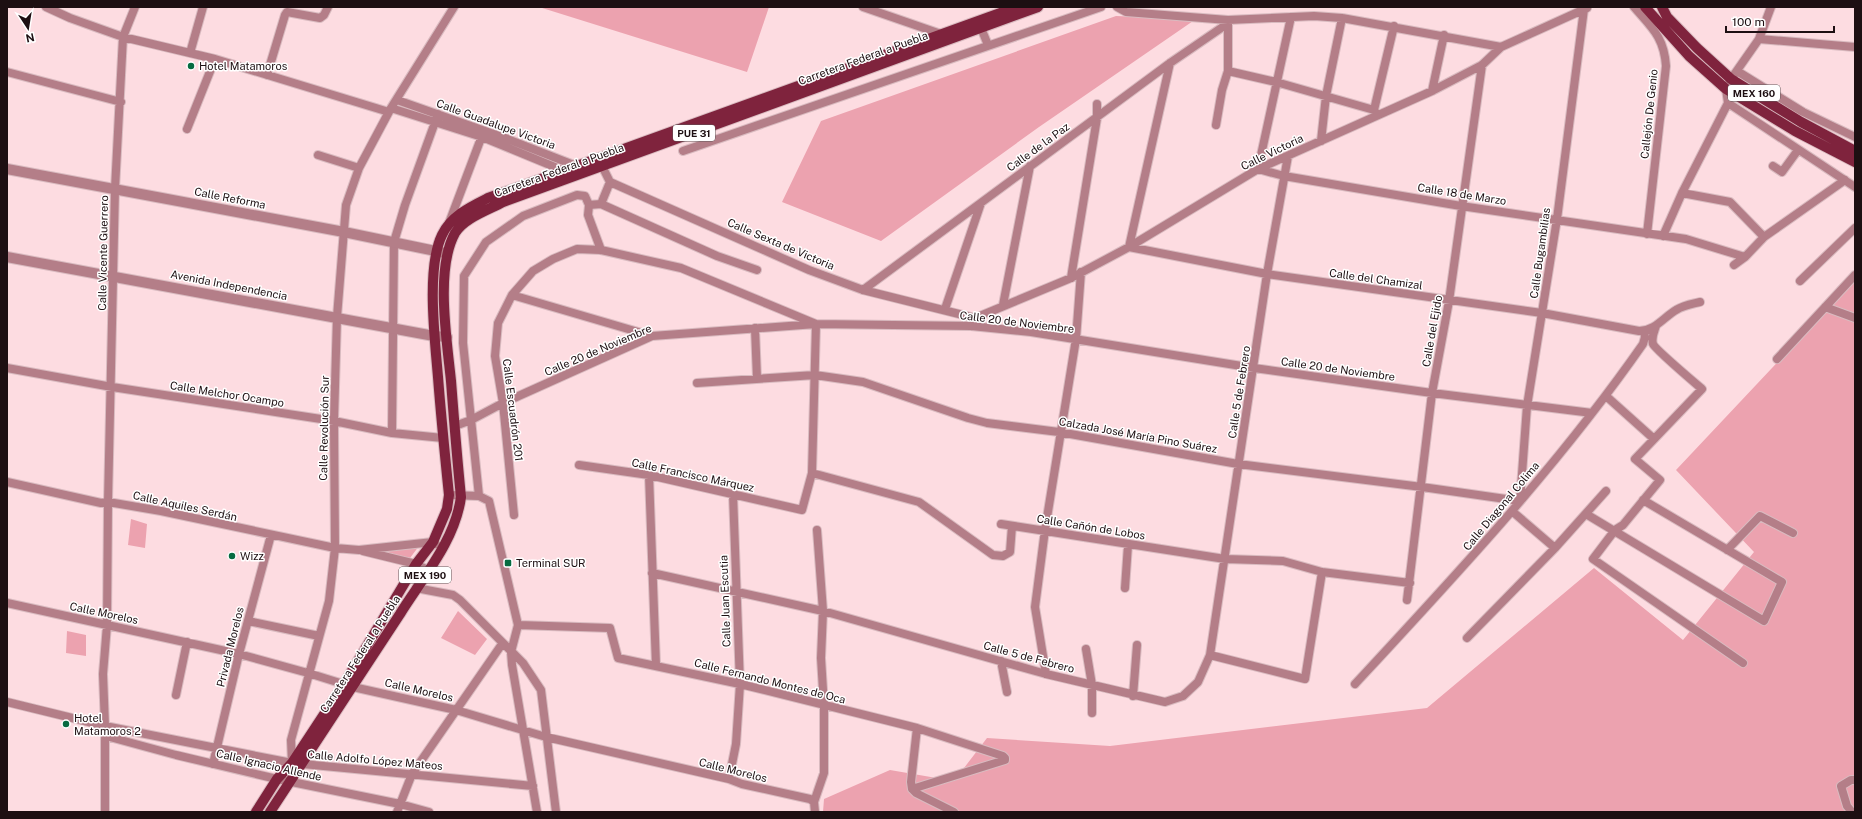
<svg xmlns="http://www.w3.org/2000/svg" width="1862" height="819" font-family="'Public Sans',sans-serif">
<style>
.green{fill:#eca2af}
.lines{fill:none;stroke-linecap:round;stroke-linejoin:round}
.minor-casing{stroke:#d9bbc0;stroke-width:10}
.tertiary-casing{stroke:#d9bbc0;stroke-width:12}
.primary-casing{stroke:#d9bbc0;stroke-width:12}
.minor{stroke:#b47e88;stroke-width:8}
.tertiary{stroke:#b47e88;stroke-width:10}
.primary{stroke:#7f233d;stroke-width:10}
.poi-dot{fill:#066b41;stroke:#fff;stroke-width:1.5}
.labels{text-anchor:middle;stroke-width:3;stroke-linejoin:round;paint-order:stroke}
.shield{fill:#fff;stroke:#615759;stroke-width:1}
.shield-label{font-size:10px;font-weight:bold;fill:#1d0f12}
.street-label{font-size:11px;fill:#1d0f12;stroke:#fff}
.poi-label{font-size:11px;fill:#1d0f12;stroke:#fff;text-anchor:start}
</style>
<rect width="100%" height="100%" fill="#fddce1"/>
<path class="green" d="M539,7H769L747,72Z
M1116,16L1196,19L1039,127L881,241L782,202L821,121Z
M1855,280V812H823L824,799L890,770L954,781L987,738L1110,746L1427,708L1594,568L1683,640L1754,552L1676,470Z
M131,519L147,524L145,548L128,545Z
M419,546L410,558L372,550Z
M458,611L487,639L475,655L441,638Z
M67,631L86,635V656L66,653Z"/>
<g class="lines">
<g class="minor-casing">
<path id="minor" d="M46,7L70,18L123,37L215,59L389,112
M863,7L941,34L943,37
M1117,7L1126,12L1228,20L1314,16L1342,18L1501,47
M1634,7C1652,28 1664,37 1666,66L1647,234
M1291,17L1258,169L1284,176L1461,206L1686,239L1745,257
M1228,21V71L1276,82L1374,110
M981,28L988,45
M1759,39L1855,47
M190,53L203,7
M1170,63L1129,247L1267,274L1542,313L1639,331C1655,331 1664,317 1676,310C1684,305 1692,304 1700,302
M1737,71L1803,112L1855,137
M7,72L121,102
M267,75L285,15L287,12L320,18L324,15L328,7
M1432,91L1444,35
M397,100L505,138L579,167
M1728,103L1855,187
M391,108L482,137L567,172
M1376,113L1374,110L1394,26
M1216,125L1222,90L1228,71
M187,129L215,59
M1321,141L1326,96L1342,18
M683,151L1101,7
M318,155L359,168
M600,162L610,182L809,270L863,290L975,318
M1773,166L1782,172L1798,150
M1682,193L1730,202L1764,237
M601,204L717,256L757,270
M449,223L483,133
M1663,236L1682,193L1728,103L1726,89L1731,79L1759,39L1771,7
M601,250L588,215L589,205L601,204L610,182
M1734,265L1745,257L1764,237L1845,180
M1071,278L1097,118V104
M1800,281L1855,228
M863,290L1170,63L1227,24
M512,295L652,336
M1003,305L1030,166
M1825,307L1855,318
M945,309L981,203
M971,326L975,318L1071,278L1129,247L1258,169L1432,91L1482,65L1501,47L1587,8
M1656,326C1654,332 1651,338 1653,344C1655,349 1695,383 1702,389L1635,459L1660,480L1623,525L1615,530L1593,559L1743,663
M755,328L757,378
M1777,359L1855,275
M7,368L112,387L334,421L392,433L443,438
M697,383L815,375L863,382L968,418L987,423L1059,432L1238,464L1422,487L1520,501L1527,406L1557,219L1584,9
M1606,396L1654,439
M455,426L471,420L503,403L652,336L816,324L971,326L1031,332L1254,368L1432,393L1592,413
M392,433L394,242L405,205L438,114
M812,473L919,502L993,555L1003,556L1010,552L1012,526
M649,475L656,665
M7,482L101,503L108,502L161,511L335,548L359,550L433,542L436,544
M449,495L479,496
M1513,512L1555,548
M1586,514L1764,621L1782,582L1643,500
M514,515L503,403L495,356L498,323L512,295L533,271L553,259L577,249L601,250L681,268L816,324L812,473L802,510L649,475L579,465
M1001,524L1225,559L1283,561L1322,572L1410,583
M1727,550L1760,516L1793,533
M363,551L416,564L428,570
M652,573L823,611L1046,674L1165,702L1183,696L1198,682L1210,655L1267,274L1288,156
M416,588L453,595L460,600L523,663L541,690L556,812
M1125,588L1128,545
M1407,600L1432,393L1449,301L1482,65
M7,603L239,654L308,673L353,687L456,710L546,737L729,779L742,784L810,799L814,802L815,812
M248,621L319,636
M518,625L610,628L618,658L740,684L917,728L1003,756L1005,758V760L912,789
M1467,638L1555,548L1606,491
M1086,649L1092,685V713
M1210,655L1305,679L1322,572
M1001,661L1007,692
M1046,674L1035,607L1045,530L1076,339L1081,272
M1355,684C1456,575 1558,466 1643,344L1645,337L1644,331
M176,695L187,642
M1133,696L1137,645
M7,702L105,726L292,763L533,786
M917,728L911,782L912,789L916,793L954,812
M106,736L176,755L277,779L400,804L429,812
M292,763L291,740L329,601L335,548L334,421L337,317L346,205L359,168L391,108L454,7
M213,764L239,654L271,535
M729,779L736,744L740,684L733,494
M814,802L824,773V706L821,658L823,611L817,530
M105,812V726L103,674L107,625L108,502L115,189L123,37L135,7
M397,812L412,774L502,644
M537,812L512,665L511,652L518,625L489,501L479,496L463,343L464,276L486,242L523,216L577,195L585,196L589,205
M1852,812L1847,806L1841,786L1851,780H1855"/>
</g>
<g class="tertiary-casing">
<path id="tertiary" d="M7,169L344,232L445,253
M7,257L434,336L447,337"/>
</g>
<g class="primary-casing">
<path id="primary" d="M1645,7L1689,56L1726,89L1795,131L1855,162
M1662,7L1667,17L1697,48L1731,79L1801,122L1855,151
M256,812L277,779L292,763L344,684L416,564L433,542L447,509L449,495C445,456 441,416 438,377C435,340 426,268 442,235C451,216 470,207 488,198L1017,7
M270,812C314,746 357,680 400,614C423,577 455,541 461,497C457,458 454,420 451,381C447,341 435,269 455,233C464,218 488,210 503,202L1038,7"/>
</g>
<use href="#minor" class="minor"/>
<use href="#tertiary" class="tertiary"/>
<use href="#primary" class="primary"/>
</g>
<g class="poi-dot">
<circle cx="191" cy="66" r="4"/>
<circle cx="232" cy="556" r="4"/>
<rect x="504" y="559" width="8" height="8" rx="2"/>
<circle cx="66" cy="724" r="4"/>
</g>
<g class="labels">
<g class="shield">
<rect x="1728" y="85" width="52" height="16" rx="3"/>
<rect x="673" y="125" width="42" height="16" rx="3"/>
<rect x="399" y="567" width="52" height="16" rx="3"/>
</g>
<g class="shield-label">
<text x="1754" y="97">MEX 160</text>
<text x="694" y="137">PUE 31</text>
<text x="425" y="579">MEX 190</text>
</g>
<g class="street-label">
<text transform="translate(863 58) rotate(-20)" y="4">Carretera Federal a Puebla</text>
<text transform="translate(1649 114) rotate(-84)" y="4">Callejón De Genio</text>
<text transform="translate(496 124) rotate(20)" y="4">Calle Guadalupe Victoria</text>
<text transform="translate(1038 147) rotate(-36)" y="4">Calle de la Paz</text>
<text transform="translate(1272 152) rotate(-26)" y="4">Calle Victoria</text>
<text transform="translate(559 170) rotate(-20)" y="4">Carretera Federal a Puebla</text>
<text transform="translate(1462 194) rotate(9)" y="4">Calle 18 de Marzo</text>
<text transform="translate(230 198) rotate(11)" y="4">Calle Reforma</text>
<text transform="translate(781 244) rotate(23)" y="4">Calle Sexta de Victoria</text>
<text transform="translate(103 253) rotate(-89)" y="4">Calle Vicente Guerrero</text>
<text transform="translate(1540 253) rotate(-82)" y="4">Calle Bugambilias</text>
<text transform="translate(1376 279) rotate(8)" y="4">Calle del Chamizal</text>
<text transform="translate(229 285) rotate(11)" y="4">Avenida Independencia</text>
<text transform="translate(1017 322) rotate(7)" y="4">Calle 20 de Noviembre</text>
<text transform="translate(1432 331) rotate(-80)" y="4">Calle del Ejido</text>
<text transform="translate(598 350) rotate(-23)" y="4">Calle 20 de Noviembre</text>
<text transform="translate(1338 369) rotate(8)" y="4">Calle 20 de Noviembre</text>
<text transform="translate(1239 392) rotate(-81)" y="4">Calle 5 de Febrero</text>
<text transform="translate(227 394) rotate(9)" y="4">Calle Melchor Ocampo</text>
<text transform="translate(513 410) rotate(83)" y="4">Calle Escuadrón 201</text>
<text transform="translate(324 428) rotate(-89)" y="4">Calle Revolución Sur</text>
<text transform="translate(1138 435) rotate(10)" y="4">Calzada José María Pino Suárez</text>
<text transform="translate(693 475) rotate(12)" y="4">Calle Francisco Márquez</text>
<text transform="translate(185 506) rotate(12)" y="4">Calle Aquiles Serdán</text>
<text transform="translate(1501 506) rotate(-50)" y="4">Calle Diagonal Colima</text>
<text transform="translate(1091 527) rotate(9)" y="4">Calle Cañón de Lobos</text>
<text transform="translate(725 601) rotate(-92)" y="4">Calle Juan Escutia</text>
<text transform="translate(104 613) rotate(12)" y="4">Calle Morelos</text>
<text transform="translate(230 647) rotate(-76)" y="4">Privada Morelos</text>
<text transform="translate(360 654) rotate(-57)" y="4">Carretera Federal a Puebla</text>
<text transform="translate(1029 657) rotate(15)" y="4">Calle 5 de Febrero</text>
<text transform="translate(770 681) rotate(14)" y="4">Calle Fernando Montes de Oca</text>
<text transform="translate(419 690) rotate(13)" y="4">Calle Morelos</text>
<text transform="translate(375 760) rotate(5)" y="4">Calle Adolfo López Mateos</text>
<text transform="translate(269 765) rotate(13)" y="4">Calle Ignacio Allende</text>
<text transform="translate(733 770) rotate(14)" y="4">Calle Morelos</text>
</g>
<g class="poi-label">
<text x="199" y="70">Hotel Matamoros</text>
<text x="240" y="560">Wizz</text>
<text x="516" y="567">Terminal SUR</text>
<text x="74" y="722">Hotel<tspan x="74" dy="13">Matamoros 2</tspan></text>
</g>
</g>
<rect width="1862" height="819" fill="none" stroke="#1d0f12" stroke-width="16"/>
<g transform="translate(28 28) rotate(168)" stroke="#ffffff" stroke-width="3" paint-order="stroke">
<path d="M0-3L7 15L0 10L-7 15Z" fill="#1d0f12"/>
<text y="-6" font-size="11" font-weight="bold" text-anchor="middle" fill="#1d0f12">N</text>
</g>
<path d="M1726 26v6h108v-6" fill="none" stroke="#1d0f12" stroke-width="2"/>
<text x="1732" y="26" font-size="12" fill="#1d0f12" stroke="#ffffff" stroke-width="3" paint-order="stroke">100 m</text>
</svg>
